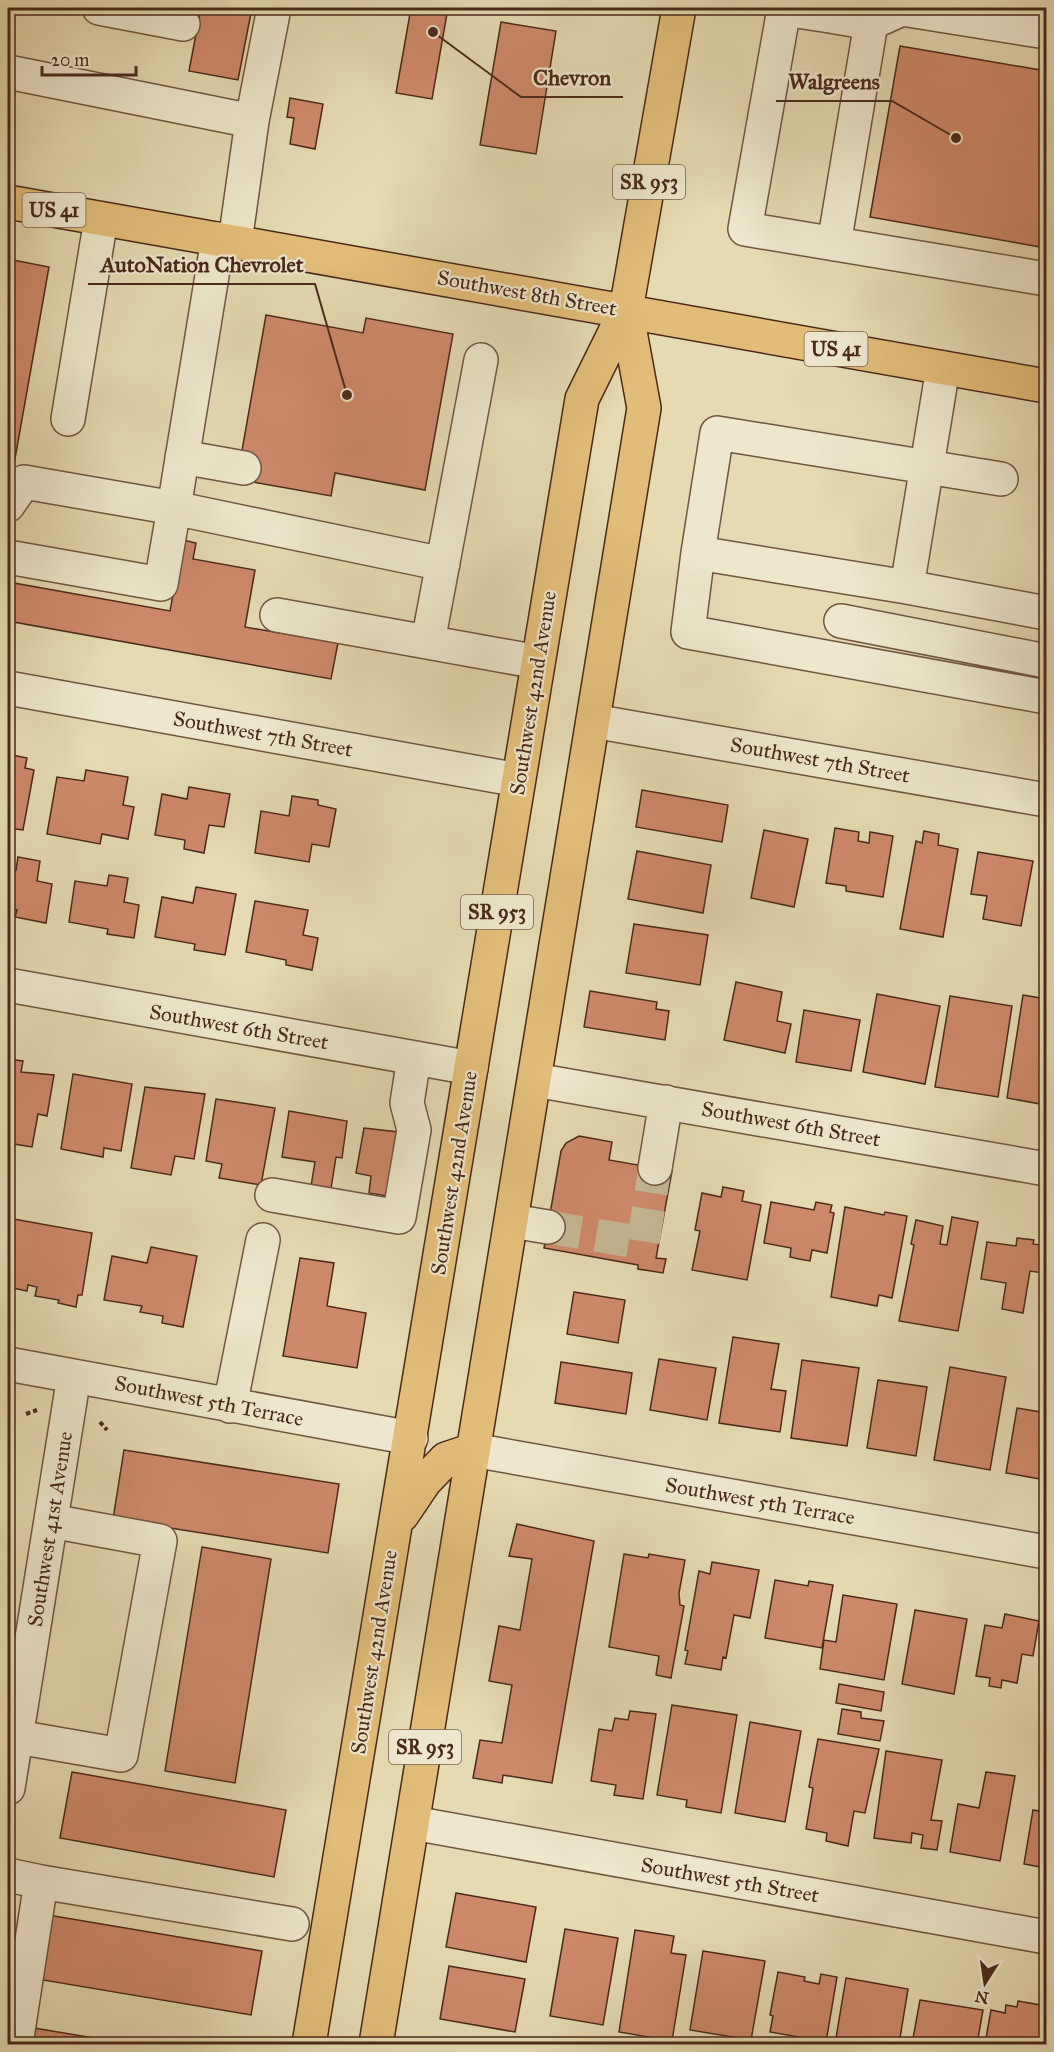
<svg xmlns="http://www.w3.org/2000/svg" width="1054" height="2052" font-family="'IM FELL Great Primer',serif">
<style>
.building{fill:#ce896c;stroke:#4a291b;stroke-width:1.5}
.lines{fill:none;stroke-linecap:round;stroke-linejoin:round}
.minor-tunnel{stroke:#c6b794;stroke-width:33;stroke-dasharray:33 16;stroke-linecap:butt}
.minor-casing{stroke:#715541;stroke-width:36}
.major-casing{stroke:#4a291b;stroke-width:36}
.path{stroke:#4a291b;stroke-width:4;stroke-dasharray:4.5 3;stroke-linecap:butt}
.minor{stroke:#eee7cd;stroke-width:33}
.major{stroke:#e2bd79;stroke-width:33}
.labels{text-anchor:middle;stroke-width:4.5;stroke-linejoin:round;paint-order:stroke}
.shield{fill:#eee7cd;stroke:#7b6250;stroke-width:1.5}
.shield-label{font-size:20px;font-weight:bold;fill:#4a291b}
.street-label{font-size:21px;fill:#4a291b;stroke:#eee7cd}
.leader{fill:none;stroke:#4a291b;stroke-width:2}
.callout-dot{fill:#4a291b;stroke:#eee7cd;stroke-width:2}
.callout-label{font-size:22px;text-anchor:middle;font-weight:bold;fill:#4a291b;stroke:#eee7cd;stroke-width:4.5;stroke-linejoin:round;paint-order:stroke}
</style>
<rect width="100%" height="100%" fill="#e5dab2"/>
<filter id="stains"><feTurbulence type="fractalNoise" baseFrequency=".00333" numOctaves="4"/><feColorMatrix values="0 0 0 0 .2 0 0 0 0 .09 0 0 0 0 .02 0 0 0 .5 -.17"/></filter>
<radialGradient id="worn" r=".72"><stop offset=".6" stop-color="#630" stop-opacity="0"/><stop offset="1" stop-color="#630" stop-opacity=".3"/></radialGradient>
<path class="building" d="M201,8H252L238,80L189,71Z
M411,8H448L432,99L396,93Z
M501,22L556,31L536,154L480,145Z
M900,46L1046,71V248L870,217Z
M290,98L323,104L315,149L290,144L294,118L287,117Z
M8,259L49,267L13,470L8,469Z
M266,315L363,333L366,318L453,334L425,490L335,473L331,496L242,480L241,456Z
M183,540L196,543L193,559L255,570L245,627L338,643L331,679L8,621V582L170,611Z
M8,754L27,758L25,768L34,770L23,830L8,828Z
M86,770L128,777L123,805L134,807L128,839L102,834L100,844L47,834L57,777L84,781Z
M189,787L230,794L224,827L209,825L204,853L184,849L185,840L155,835L162,794L187,799Z
M642,790L728,805L722,842L636,827Z
M292,796L318,800V805L336,809L329,847L312,844L309,862L255,853L261,811L289,816Z
M835,828L859,832L858,841L869,843L870,832L893,836L883,897L846,891V886L826,883Z
M764,830L808,839L794,907L751,898Z
M924,831L939,834L938,845L958,849L943,937L900,929L916,841L922,843Z
M637,851L711,865L703,913L628,899Z
M978,852L1033,861L1021,926L983,919L987,896L971,894Z
M18,857L40,861L37,881L52,884L46,923L15,917L17,910L8,909V868L16,870Z
M109,875L128,878L124,902L139,905L134,938L107,934L108,929L69,922L75,881L107,886Z
M196,887L236,894L225,955L194,950L195,944L155,937L162,897L193,903Z
M255,901L308,910L303,935L318,938L312,970L286,965V960L246,952Z
M634,924L708,935L700,985L626,973Z
M736,982L782,992L777,1021L791,1024L785,1053L724,1040Z
M590,991L657,1002L656,1009L669,1011L665,1040L584,1027Z
M877,994L940,1006L925,1084L863,1072Z
M1023,995L1046,999V1105L1007,1098Z
M950,996L1012,1006L998,1097L935,1087Z
M804,1010L860,1020L851,1071L796,1062Z
M8,1059L23,1061L21,1072L54,1075L47,1116L38,1114L32,1147L8,1143Z
M73,1074L132,1084L121,1151L104,1148L103,1157L61,1149Z
M145,1087L205,1094L194,1159L175,1156L171,1175L131,1168Z
M216,1099L275,1108L261,1185L219,1178L222,1164L206,1161Z
M289,1111L347,1121L342,1158L336,1157L330,1195L310,1192L315,1162L282,1157Z
M364,1128L407,1133L397,1198L369,1193L371,1176L356,1173Z
M579,1136L612,1142L609,1160L672,1171L656,1258L666,1259L663,1273L638,1269V1265L544,1248L561,1151L566,1143Z
M723,1187L744,1191L742,1201L761,1205L747,1280L692,1270L700,1231L695,1230L702,1193L721,1197Z
M771,1202L814,1210L816,1202L832,1205L830,1212L834,1213L827,1253L812,1250L810,1261L799,1259L790,1257L791,1248L764,1243Z
M845,1207L884,1215L885,1212L907,1216L892,1298L879,1295L877,1306L831,1297Z
M952,1217L978,1222L958,1331L899,1321L914,1245L911,1244L916,1220L943,1226L940,1244L947,1245Z
M8,1218L92,1233L82,1295H78L76,1307L58,1303L59,1300L35,1296L37,1287L28,1285L27,1291L8,1287Z
M1017,1238L1034,1240L1033,1244L1046,1246L1043,1273L1030,1271L1023,1313L1002,1309L1006,1283L981,1279L987,1242L1016,1246Z
M151,1247L197,1256L183,1327L162,1323L163,1316L140,1312L142,1306L104,1300L112,1256L147,1263Z
M300,1258L334,1263L327,1306L366,1313L357,1368L283,1356Z
M574,1292L625,1300L618,1343L567,1334Z
M733,1337L779,1344L771,1389L786,1391L780,1432L719,1423Z
M659,1359L716,1368L707,1420L650,1410Z
M802,1360L859,1368L847,1446L791,1438Z
M561,1362L632,1373L626,1414L555,1403Z
M950,1367L1006,1377L990,1470L934,1460Z
M878,1380L927,1387L916,1456L867,1448Z
M1017,1408L1046,1413V1480L1006,1473Z
M124,1450L339,1484L328,1553L113,1519Z
M517,1524L594,1541L552,1783L503,1775L502,1783L473,1778L480,1740L502,1743L512,1685L489,1681L499,1626L520,1630L532,1559L509,1556Z
M202,1547L271,1559L235,1783L165,1771Z
M624,1554L648,1558L649,1554L685,1560L679,1593L680,1605L684,1606L671,1678L656,1675L659,1656L609,1647Z
M712,1562L759,1570L750,1618L734,1615L726,1658L723,1657L721,1670L685,1664L688,1651L685,1650L699,1571L710,1574Z
M775,1580L808,1586L809,1581L833,1585L822,1648L765,1638Z
M843,1595L897,1604L884,1680L820,1669L824,1640L836,1642Z
M915,1610L967,1619L954,1694L902,1684Z
M1005,1614L1039,1621L1033,1656L1022,1654L1017,1683L1002,1680L1001,1688L989,1686L990,1678L976,1676L985,1625L1002,1628Z
M839,1684L884,1692L881,1711L836,1703Z
M672,1705L737,1715L721,1813L686,1807L687,1800L657,1795Z
M842,1709L861,1712V1718L884,1721L880,1741L838,1734Z
M630,1711L656,1714L643,1799L614,1795L616,1785L591,1781L599,1729L612,1731L615,1718L628,1720Z
M750,1722L801,1731L785,1822L735,1813Z
M818,1739L879,1749L865,1813L854,1811L848,1846L826,1841L827,1833L806,1829L813,1788L809,1787Z
M886,1751L942,1760L931,1820L942,1821L937,1850L921,1848L923,1835L912,1833L911,1843L874,1838Z
M72,1772L286,1810L274,1877L60,1838Z
M986,1772L1015,1776L1000,1861L950,1852L958,1804L979,1808Z
M1033,1810L1046,1812V1868L1024,1864Z
M456,1893L536,1907L526,1962L446,1947Z
M48,1915L262,1951L251,2015L37,1979Z
M565,1929L618,1938L603,2025L550,2016Z
M635,1930L674,1936L671,1953L686,1955L672,2041L619,2032Z
M703,1951L765,1961L751,2040L690,2030Z
M449,1966L525,1979L515,2032L440,2019Z
M778,1972L805,1977L804,1981L819,1984L821,1974L837,1977L826,2042L770,2032L773,2016L770,2015Z
M846,1978L908,1989L899,2044H835Z
M920,2000L983,2010L977,2044H912Z
M1018,2001L1046,2006V2044H985L991,2010L1005,2013L1006,2005L1017,2007Z
M28,2027L130,2044H25Z
M438,2038L481,2044H437Z"/>
<g class="lines">
<path class="minor-tunnel" d="M548,1227L643,1243L655,1168"/>
<g class="minor-casing">
<path id="minor" d="M99,8L183,24
M831,8L830,16L784,9L745,229L1046,279
M830,16L871,23L834,244
M871,23L902,9L1046,32
M8,72L252,121L235,242
M252,121L274,8
M218,239L174,508L443,564
M943,368L907,587L698,553L717,433L1001,479
M68,419L101,219
M182,457L244,468
M8,505L24,482L174,508L161,584L8,557
M698,553L688,632L1046,697
M907,587L1046,613
M277,615L538,662
M841,621L1046,661
M428,642L481,360
M8,688L518,780
M593,721L1046,800
M8,985L471,1068
M535,1080L1046,1169
M655,1168L666,1102
M272,1195L399,1217L414,1130L407,1103L414,1058
M512,1221L548,1227
M8,1364L411,1438
M230,1406L263,1240
M473,1450L1046,1552
M17,1737L121,1755L160,1541L51,1521
M8,1788L74,1376
M413,1823L1046,1937
M8,1875L41,1882
M16,2044L41,1882L292,1924"/>
</g>
<g class="major-casing">
<path id="major" d="M8,202L1046,386
M402,1515L425,1481L446,1459L473,1450
M309,2044L582,399L626,310L679,8
M376,2044L644,408L626,310"/>
</g>
<path class="path" d="M26,1414L37,1410
M100,1422L107,1430"/>
<use href="#minor" class="minor"/>
<use href="#major" class="major"/>
</g>
<g class="labels">
<g class="shield">
<rect x="613" y="165" width="72" height="34" rx="4.5"/>
<rect x="22.5" y="193" width="63" height="34" rx="4.5"/>
<rect x="804.5" y="332" width="63" height="34" rx="4.5"/>
<rect x="461" y="895" width="72" height="34" rx="4.5"/>
<rect x="389" y="1730" width="72" height="34" rx="4.5"/>
</g>
<g class="shield-label">
<text x="649" y="189">SR 953</text>
<text x="54" y="217">US 41</text>
<text x="836" y="356">US 41</text>
<text x="497" y="919">SR 953</text>
<text x="425" y="1754">SR 953</text>
</g>
<g class="street-label">
<text transform="translate(527 293) rotate(10)" y="7">Southwest 8th Street</text>
<text transform="translate(533 693) rotate(-81)" y="7">Southwest 42nd Avenue</text>
<text transform="translate(263 734) rotate(10)" y="7">Southwest 7th Street</text>
<text transform="translate(820 760) rotate(10)" y="7">Southwest 7th Street</text>
<text transform="translate(239 1027) rotate(10)" y="7">Southwest 6th Street</text>
<text transform="translate(791 1124) rotate(10)" y="7">Southwest 6th Street</text>
<text transform="translate(454 1173) rotate(-81)" y="7">Southwest 42nd Avenue</text>
<text transform="translate(209 1401) rotate(11)" y="7">Southwest 5th Terrace</text>
<text transform="translate(760 1501) rotate(10)" y="7">Southwest 5th Terrace</text>
<text transform="translate(50 1529) rotate(-81)" y="7">Southwest 41st Avenue</text>
<text transform="translate(374 1652) rotate(-81)" y="7">Southwest 42nd Avenue</text>
<text transform="translate(730 1880) rotate(10)" y="7">Southwest 5th Street</text>
</g>
</g>
<path class="leader" d="M433 32L521 97H623M956 138L892 101H776M347 395L315 284H88"/>
<g class="callout-dot">
<circle cx="433" cy="32" r="6"/>
<circle cx="956" cy="138" r="6"/>
<circle cx="347" cy="395" r="6"/>
</g>
<g class="callout-label">
<text x="572" y="85">Chevron</text>
<text x="834" y="89">Walgreens</text>
<text x="202" y="272">AutoNation Chevrolet</text>
</g>
<rect width="1054" height="2052" fill="none" stroke="#e5dab2" stroke-width="30"/>
<rect x="9" y="9" width="1036" height="2034" fill="none" stroke="#4a291b" stroke-width="3"/>
<rect x="15" y="15" width="1024" height="2022" fill="none" stroke="#4a291b" stroke-width="1.5"/>
<g transform="translate(985 1983) rotate(192)" stroke="#eee7cd" stroke-width="4.5" paint-order="stroke">
<path d="M0-4.5L10 22L0 15L-10 22Z" fill="#4a291b"/>
<text y="-9" font-size="16" font-weight="bold" text-anchor="middle" fill="#4a291b">N</text>
</g>
<path d="M42 66v9h94v-9" fill="none" stroke="#4a291b" stroke-width="3"/>
<text x="51" y="66" font-size="18" fill="#4a291b" stroke="#eee7cd" stroke-width="4.5" paint-order="stroke">20 m</text>
<rect width="100%" height="100%" filter="url(#stains)"/>
<rect width="100%" height="100%" fill="url(#worn)"/>
</svg>
